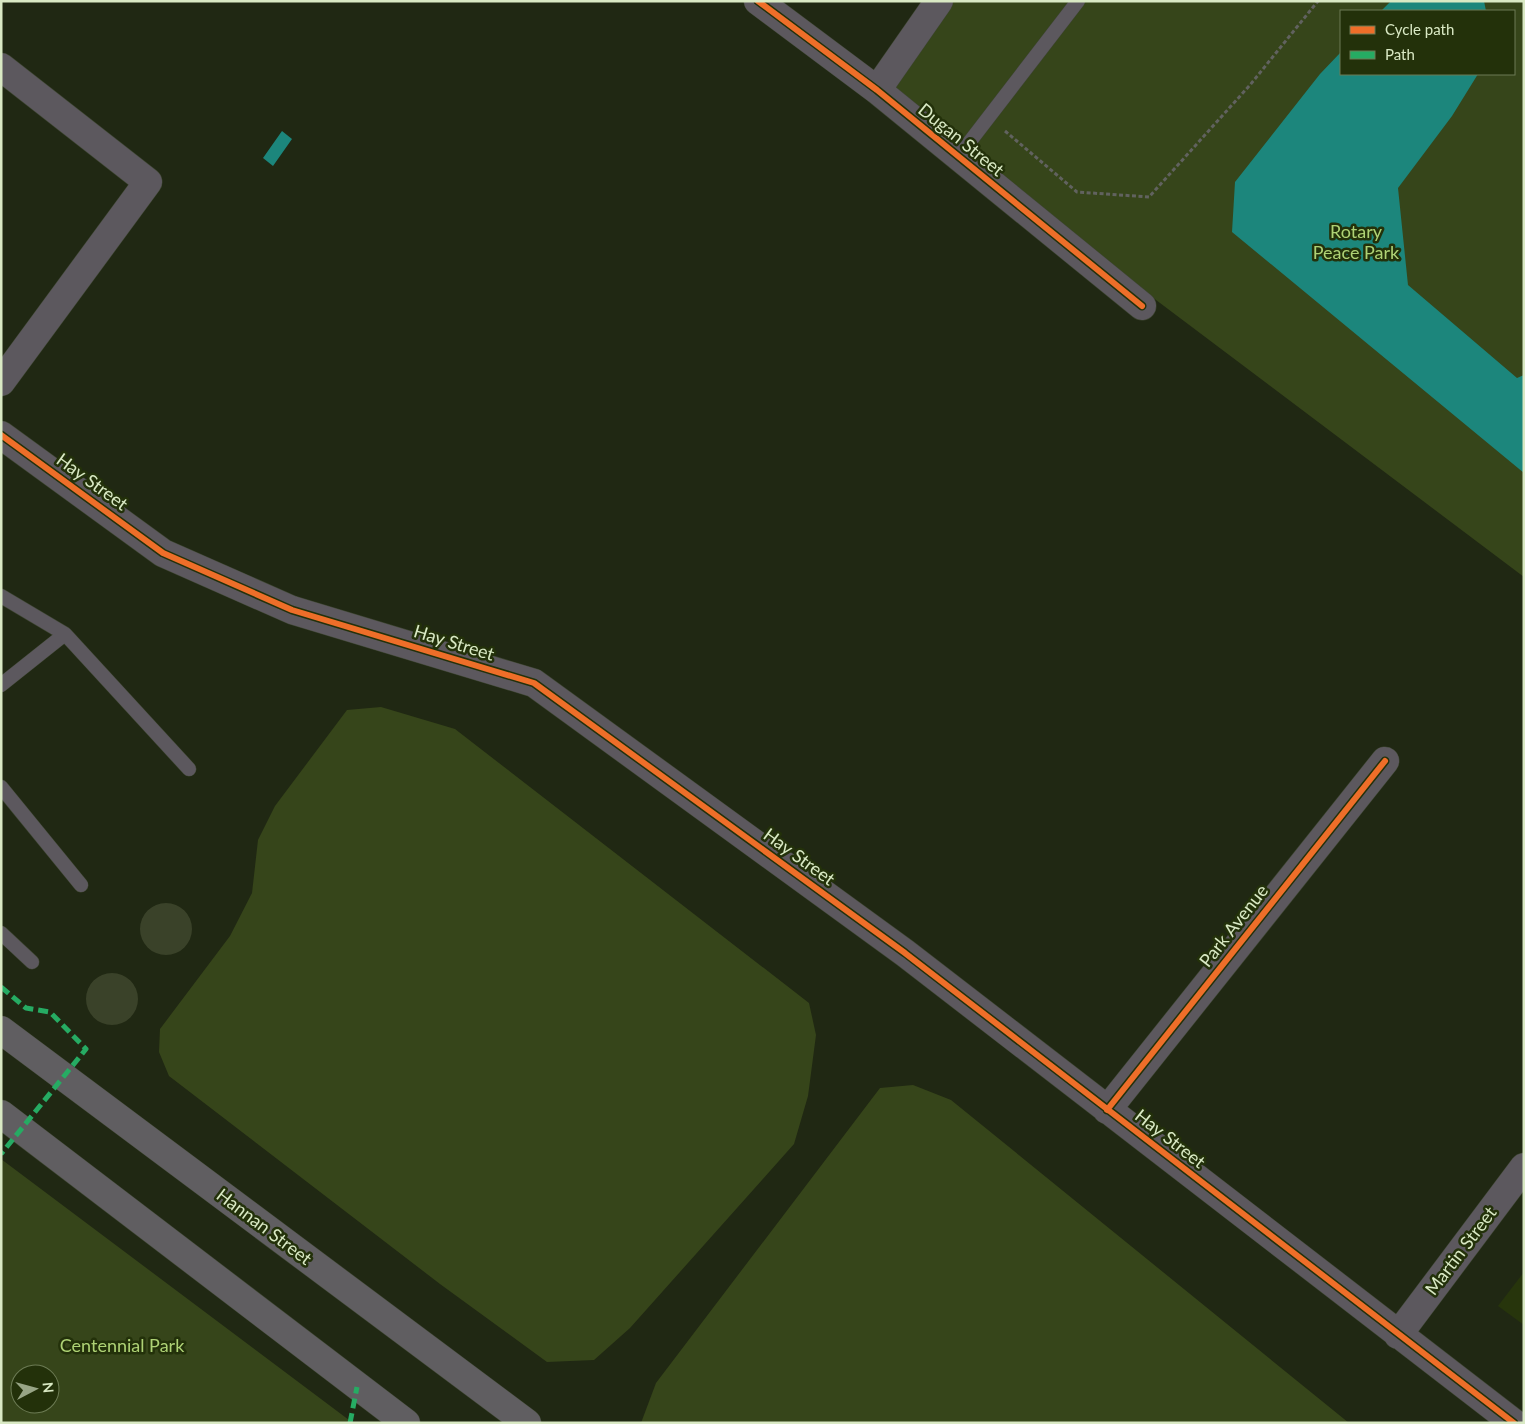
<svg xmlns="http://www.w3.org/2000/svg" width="1525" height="1424" font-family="Lato,sans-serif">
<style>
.built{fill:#27350c}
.green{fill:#36451a;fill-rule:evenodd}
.water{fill:#1c867c}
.building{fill:#3a4229}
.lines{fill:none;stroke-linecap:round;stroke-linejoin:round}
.service-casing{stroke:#3d4531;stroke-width:15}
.minor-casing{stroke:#3d4531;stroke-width:29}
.trunk-casing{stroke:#3d4531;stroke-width:29}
.path{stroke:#61625f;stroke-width:3;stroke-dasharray:4 2.5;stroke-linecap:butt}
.service{stroke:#5c585e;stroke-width:14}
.minor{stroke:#5c585e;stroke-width:28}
.trunk{stroke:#605e61;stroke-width:28}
.quiet{stroke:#26ab63;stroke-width:5;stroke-dasharray:10 5;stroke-linecap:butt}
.cycleway-casing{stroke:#23310a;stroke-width:9}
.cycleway{stroke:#ee6e29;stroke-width:6}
.labels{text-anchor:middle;stroke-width:5;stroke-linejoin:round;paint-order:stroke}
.street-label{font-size:18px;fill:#d9e9c4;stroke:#23310a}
.park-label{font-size:18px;fill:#aed275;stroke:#23310a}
</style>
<rect width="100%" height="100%" fill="#202813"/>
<path class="built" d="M1524,1272V1325L1498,1306Z"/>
<path class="green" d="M943,1H1524V577L877,90ZM1341,11H1514V74H1341Z
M381,707L455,729L809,1003L816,1035L808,1096L794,1144L630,1328L594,1360L547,1362L440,1284L169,1076L159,1052L160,1029L230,936L252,893L258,840L275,806L347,710Z
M913,1085L951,1100L1349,1423H641L656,1383L880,1088Z
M1,1159L353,1423H1ZM20,1374H50V1404H20Z"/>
<path class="water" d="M1391,1H1484L1486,11H1381Z
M1341,52V74H1478L1452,116L1398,188L1408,285L1517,378L1524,375V473L1232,232L1235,182L1320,74Z
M282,131L292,139L273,166L263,158Z"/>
<path class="building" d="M140 929a26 26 0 1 1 52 0a26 26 0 1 1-52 0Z
M86 999a26 26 0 1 1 52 0a26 26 0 1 1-52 0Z"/>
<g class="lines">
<g class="service-casing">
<path id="service" d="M958,157L1078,1
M1,596L65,634
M1,685L65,634L189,769
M1,787L81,885
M1,933L32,962"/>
</g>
<g class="minor-casing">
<path id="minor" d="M758,1L877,90L1142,306
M1,67L148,182L1,382
M877,90L939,1
M1,435L163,553L292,610L534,683L905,953L1514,1423
M1107,1110L1385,761
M1398,1335L1524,1167"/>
</g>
<g class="trunk-casing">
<path id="trunk" d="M1,1030L527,1423
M1,1114L406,1423"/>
</g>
<path class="path" d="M1005,131L1077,192L1149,197L1250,85L1318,1"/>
<use href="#service" class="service"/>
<use href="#minor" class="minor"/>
<use href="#trunk" class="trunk"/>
<path class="quiet" d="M1,987L26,1008L50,1012L86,1049L1,1154
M350,1423L357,1387"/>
<g class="cycleway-casing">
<path id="cycleway" d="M758,1L877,90L1142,306
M1,435L163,553L292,610L534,683L905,953L1514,1423
M1107,1110L1385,761"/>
</g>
<use href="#cycleway" class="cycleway"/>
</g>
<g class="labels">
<g class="street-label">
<text transform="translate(961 140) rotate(39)" y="6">Dugan Street</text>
<text transform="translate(92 482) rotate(36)" y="6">Hay Street</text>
<text transform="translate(454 643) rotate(17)" y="6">Hay Street</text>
<text transform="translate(799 857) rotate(36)" y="6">Hay Street</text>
<text transform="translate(1234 926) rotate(-52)" y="6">Park Avenue</text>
<text transform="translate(1170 1139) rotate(38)" y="6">Hay Street</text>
<text transform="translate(264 1227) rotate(37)" y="6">Hannan Street</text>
<text transform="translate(1461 1251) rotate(-53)" y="6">Martin Street</text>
</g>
<g class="park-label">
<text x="1356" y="238">Rotary<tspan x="1356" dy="21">Peace Park</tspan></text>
<text x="122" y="1352">Centennial Park</text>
</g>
</g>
<rect width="1525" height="1424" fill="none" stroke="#d9e9c4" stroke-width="5"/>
<rect x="1340" y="10" width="175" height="65" fill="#23310a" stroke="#6c7b54"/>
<rect x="1350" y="26" width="25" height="8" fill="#ee6e29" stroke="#6c7b54"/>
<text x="1385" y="35" font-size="15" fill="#d9e9c4">Cycle path</text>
<rect x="1350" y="51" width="25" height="8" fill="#26ab63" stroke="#6c7b54"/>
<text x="1385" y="60" font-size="15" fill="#d9e9c4">Path</text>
<g transform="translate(35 1389) rotate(84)"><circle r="24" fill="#23310a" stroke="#6c7b54"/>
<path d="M0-4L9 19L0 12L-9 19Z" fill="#98a586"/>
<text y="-8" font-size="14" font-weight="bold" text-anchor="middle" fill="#d9e9c4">N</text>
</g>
</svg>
